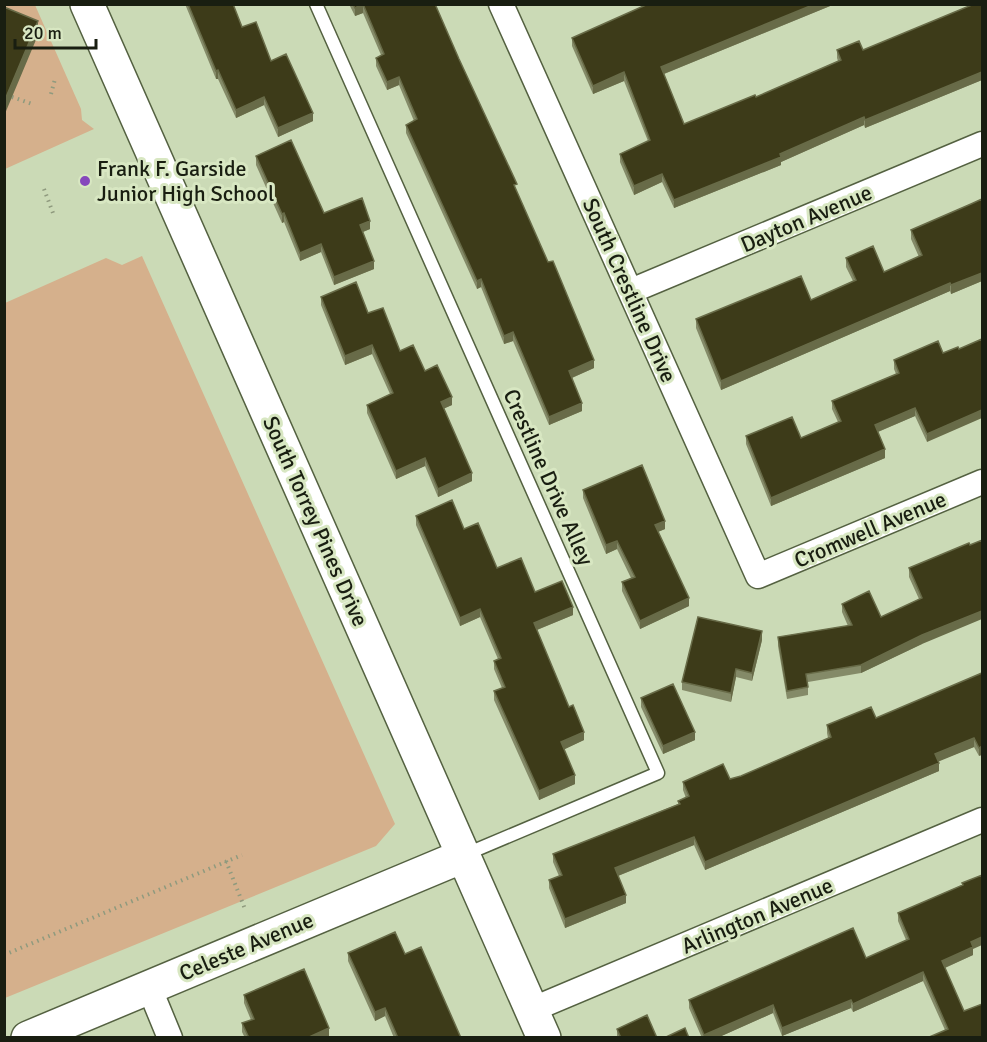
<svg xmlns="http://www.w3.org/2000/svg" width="987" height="1042" font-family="Signika,sans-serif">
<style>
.green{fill:#d5b08c}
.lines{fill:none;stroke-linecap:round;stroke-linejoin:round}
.lane-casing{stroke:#546141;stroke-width:15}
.street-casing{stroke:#546141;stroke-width:27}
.secondary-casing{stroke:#546141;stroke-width:36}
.path{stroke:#8f9a7e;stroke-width:4;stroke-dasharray:1.5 4.5;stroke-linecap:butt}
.lane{stroke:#fff;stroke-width:12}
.street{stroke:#fff;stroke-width:24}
.secondary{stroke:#fff;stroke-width:33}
.wall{fill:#848a68}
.shaded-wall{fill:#686b48}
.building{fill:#3d3b19;stroke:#686b48;stroke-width:1.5}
.poi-dot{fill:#8647bc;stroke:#d8e7c2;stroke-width:2}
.labels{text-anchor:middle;stroke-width:6;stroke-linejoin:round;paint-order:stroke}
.poi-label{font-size:22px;fill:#191e11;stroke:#d8e7c2;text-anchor:start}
.street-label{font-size:22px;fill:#191e11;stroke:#d8e7c2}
</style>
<rect width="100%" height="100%" fill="#cbdab6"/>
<path class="green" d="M5,5H35L81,109L82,120L94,129L5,169Z
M142,256L395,824L376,846L5,998V303L106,258L122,265Z"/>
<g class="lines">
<g class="lane-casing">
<path id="lane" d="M316,4L658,773L464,855"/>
</g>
<g class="street-casing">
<path id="street" d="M501,4L758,576L982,482
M631,291L982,144
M149,987L170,1038
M531,1010L982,820"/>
</g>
<g class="secondary-casing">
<path id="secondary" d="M87,4L544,1038
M28,1038L463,856"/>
</g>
<path class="path" d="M51,94L55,79
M12,97L32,104
M44,189L53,213
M226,861L245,909
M4,955L242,855"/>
<use href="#lane" class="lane"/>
<use href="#street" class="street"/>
<use href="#secondary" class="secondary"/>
</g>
<path class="wall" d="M185,4H233L242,27L271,61L313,121L278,137L264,105L236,118L218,79H216Z
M349,4H435L594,368L572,378L582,411L549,425L513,341L504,344L481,287L477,289L406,133V125L414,121L399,85L387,90L376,66V58L381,55L363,13L355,16Z
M648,4H835L664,74L684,124L756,97L838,61L837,58V50H863L982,4V80L865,128L864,125L781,162V165L674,208L662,182L634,195L620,162V154L648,141L624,81L593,94L572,46V38Z
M256,156L324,213L370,229L363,232L374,269L334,285L321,252L300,261L284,222L282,223L256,165Z
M982,199V281L951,294L950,291L721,390L696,328V319L811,300L853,281L846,267V258L884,272L919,257L911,239V230Z
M321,297L368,313L400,351L425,371L452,405L444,408L472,481L438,497L425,466L396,479L367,413V405L390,394L372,354L345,365L321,305Z
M938,341L927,442L915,416L878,432L885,458L771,506L746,444V436L801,438L838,422L832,409V401L896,374L894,369V360Z
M583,490L665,529L658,532L689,606L640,629L622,591V582L631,578L617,549L606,554L583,498Z
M416,516L464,529L497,568L573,615L537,630L569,707L584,740L564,749L575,784L539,800L494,700V691L502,688L494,669V661L498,659L480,617L460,626L416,525Z
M969,543L922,644L861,673L808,682V695L787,699L778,646V637L848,626L842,612V604L881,617L919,599L909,577V568Z
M762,640L752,681L736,677L731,702L682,690V682Z
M982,673L979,756L974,747L938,761L939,771L705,870L694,845L618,876L626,903L565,928L549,888V880L559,876L553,862V854L678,804V801L686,798L683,790V782L730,779L741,776L828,738L827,733V725L876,718Z
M641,698L695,740L663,754L641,707Z
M962,883L973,949V955L945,968L964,1011L982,1038L945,1030L923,981L853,1012L851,1008L782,1036L773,1013L717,1038H702L689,1008V1000L866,958L906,940L898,921V913L962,885Z
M348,953L405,954L461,1038H394L385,1016L375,1021L348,961Z
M244,995L329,1036L326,1038H245L242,1032V1023L251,1020L244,1003Z
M617,1029L657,1038H617Z"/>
<path class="shaded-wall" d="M363,4V13L355,16V8Z
M815,4H835L661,75V67Z
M38,21V35L4,116V102Z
M218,70V79H216V71Z
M624,72V81L593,94V86Z
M982,72V80L865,128V120Z
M399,77V85L387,90V82Z
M264,97V105L236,118V110Z
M313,113V121L278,137V128Z
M864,117V125L781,162V165L674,208V200Z
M662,174V182L634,195V186Z
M284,213V222L282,223V214Z
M370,221V229L360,233V225Z
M321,244V252L300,261V253Z
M374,261V269L334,285V277Z
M982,273V281L951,294V285Z
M481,279V287L477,289V281Z
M950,283V291L721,390V381Z
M513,332V341L504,344V336Z
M372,345V354L345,365V356Z
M594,360V368L569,379V371Z
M452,397V405L441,410V402Z
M582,403V411L549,425V417Z
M915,408V416L875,433V425Z
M982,410V418L927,442V434Z
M885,449V458L771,506V498Z
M425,458V466L396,479V471Z
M472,473V481L438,497V489Z
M665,521V529L655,533V525Z
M617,541V549L606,554V545Z
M689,598V606L640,629V621Z
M573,607V615L534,631V623Z
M480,609V617L460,626V618Z
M982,611V619L922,644L861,673V665L922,635Z
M762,631V640L752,681V673Z
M736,669V677L731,702V693Z
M584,732V740L561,751V742Z
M695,732V740L663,754V746Z
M974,738V747L935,763V754Z
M982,746V755L979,756V748Z
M939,763V771L705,870V862Z
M575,775V784L539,800V791Z
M694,837V845L615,877V868Z
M626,895V903L565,928V919Z
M982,937V945L973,949V955L942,969V961L971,942Z
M923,972V981L853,1012V1004Z
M851,1000V1008L782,1036V1028Z
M773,1005V1013L717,1038H704V1035Z
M385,1008V1016L375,1021V1012Z
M329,1028V1036L326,1038H307Z"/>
<path class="building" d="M188,4H233L242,27L256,22L271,61L286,54L313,113L278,128L264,97L236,110L218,70L216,71Z
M353,4H362L355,8Z
M363,4H435L459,59L517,184L514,185L548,262L553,261L594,360L569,371L582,403L549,417L513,332L504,336L481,279L477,281L406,125L417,119L399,77L387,82L376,58L384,54Z
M648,4H815L661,67L684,124L755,95L756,97L841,60L837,50L859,41L863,50L974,4H982V72L865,120L864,117L780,154L781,157L674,200L662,174L634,186L620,154L650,140L624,72L593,86L572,38Z
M4,7L38,21L4,102Z
M291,140L324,213L362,198L370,221L360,225L374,261L334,277L321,244L300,253L284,213L282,214L256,156Z
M982,199V273L951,285L950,283L721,381L696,319L801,276L811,300L856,280L846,258L873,246L884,272L922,255L911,230L971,204Z
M356,282L368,313L383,308L400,351L413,345L425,371L437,365L452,397L441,402L472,473L438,489L425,458L396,471L367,405L393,393L372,345L345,356L321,297Z
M982,339V410L927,434L915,408L875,425L885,449L771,498L746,436L792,417L801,438L841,421L832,401L899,373L894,360L938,341L943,353L958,347L959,349Z
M642,465L665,521L655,525L689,598L640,621L622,582L635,577L617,541L606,545L583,490Z
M452,500L464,529L478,523L497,568L521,558L535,592L562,581L573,607L534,623L569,707L573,705L584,732L561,742L575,775L539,791L494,691L505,687L494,661L501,658L480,609L460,618L416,516Z
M982,540V611L922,635L861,665L806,674L808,687L787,691L778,637L852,625L842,604L869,591L881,617L922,598L909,568L969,543L970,545Z
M698,617L762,631L752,673L736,669L731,693L682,682Z
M982,673V746L979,748L974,738L935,754L939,763L705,862L694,837L615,868L626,895L565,919L549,880L562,875L553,854L680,804L678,801L689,796L683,782L723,764L730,779L741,776L831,737L827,725L871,707L876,718Z
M673,684L695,732L663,746L641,698Z
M982,875V937L971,942L973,947L942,961L964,1011L982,1004V1038H927L948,1029L923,972L853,1004L851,1000L782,1028L773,1005L704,1035L689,1000L853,928L866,958L909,939L898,913L963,885L962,883Z
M395,932L405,954L421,947L461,1038H398L385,1008L375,1012L348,953Z
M304,969L329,1028L307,1038H249L242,1023L254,1019L244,995Z
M647,1015L657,1038H621L617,1029Z
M685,1028L689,1038H664Z"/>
<circle class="poi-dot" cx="85" cy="181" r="6"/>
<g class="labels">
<g class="poi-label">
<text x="97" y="176">Frank F. Garside<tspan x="97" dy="25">Junior High School</tspan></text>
</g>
<g class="street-label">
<text transform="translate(806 218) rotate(-23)" y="8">Dayton Avenue</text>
<text transform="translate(630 290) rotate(66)" y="8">South Crestline Drive</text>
<text transform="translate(549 477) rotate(66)" y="8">Crestline Drive Alley</text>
<text transform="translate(316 521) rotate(66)" y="8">South Torrey Pines Drive</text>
<text transform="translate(870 529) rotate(-23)" y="8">Cromwell Avenue</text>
<text transform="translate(757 915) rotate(-23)" y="8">Arlington Avenue</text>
<text transform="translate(246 946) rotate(-23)" y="8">Celeste Avenue</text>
</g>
</g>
<rect width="987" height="1042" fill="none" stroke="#191e11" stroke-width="12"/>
<path d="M15 39v9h81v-9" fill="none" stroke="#191e11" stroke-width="3"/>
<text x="24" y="39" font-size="18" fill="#191e11" stroke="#d8e7c2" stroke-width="4.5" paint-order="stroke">20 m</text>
</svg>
